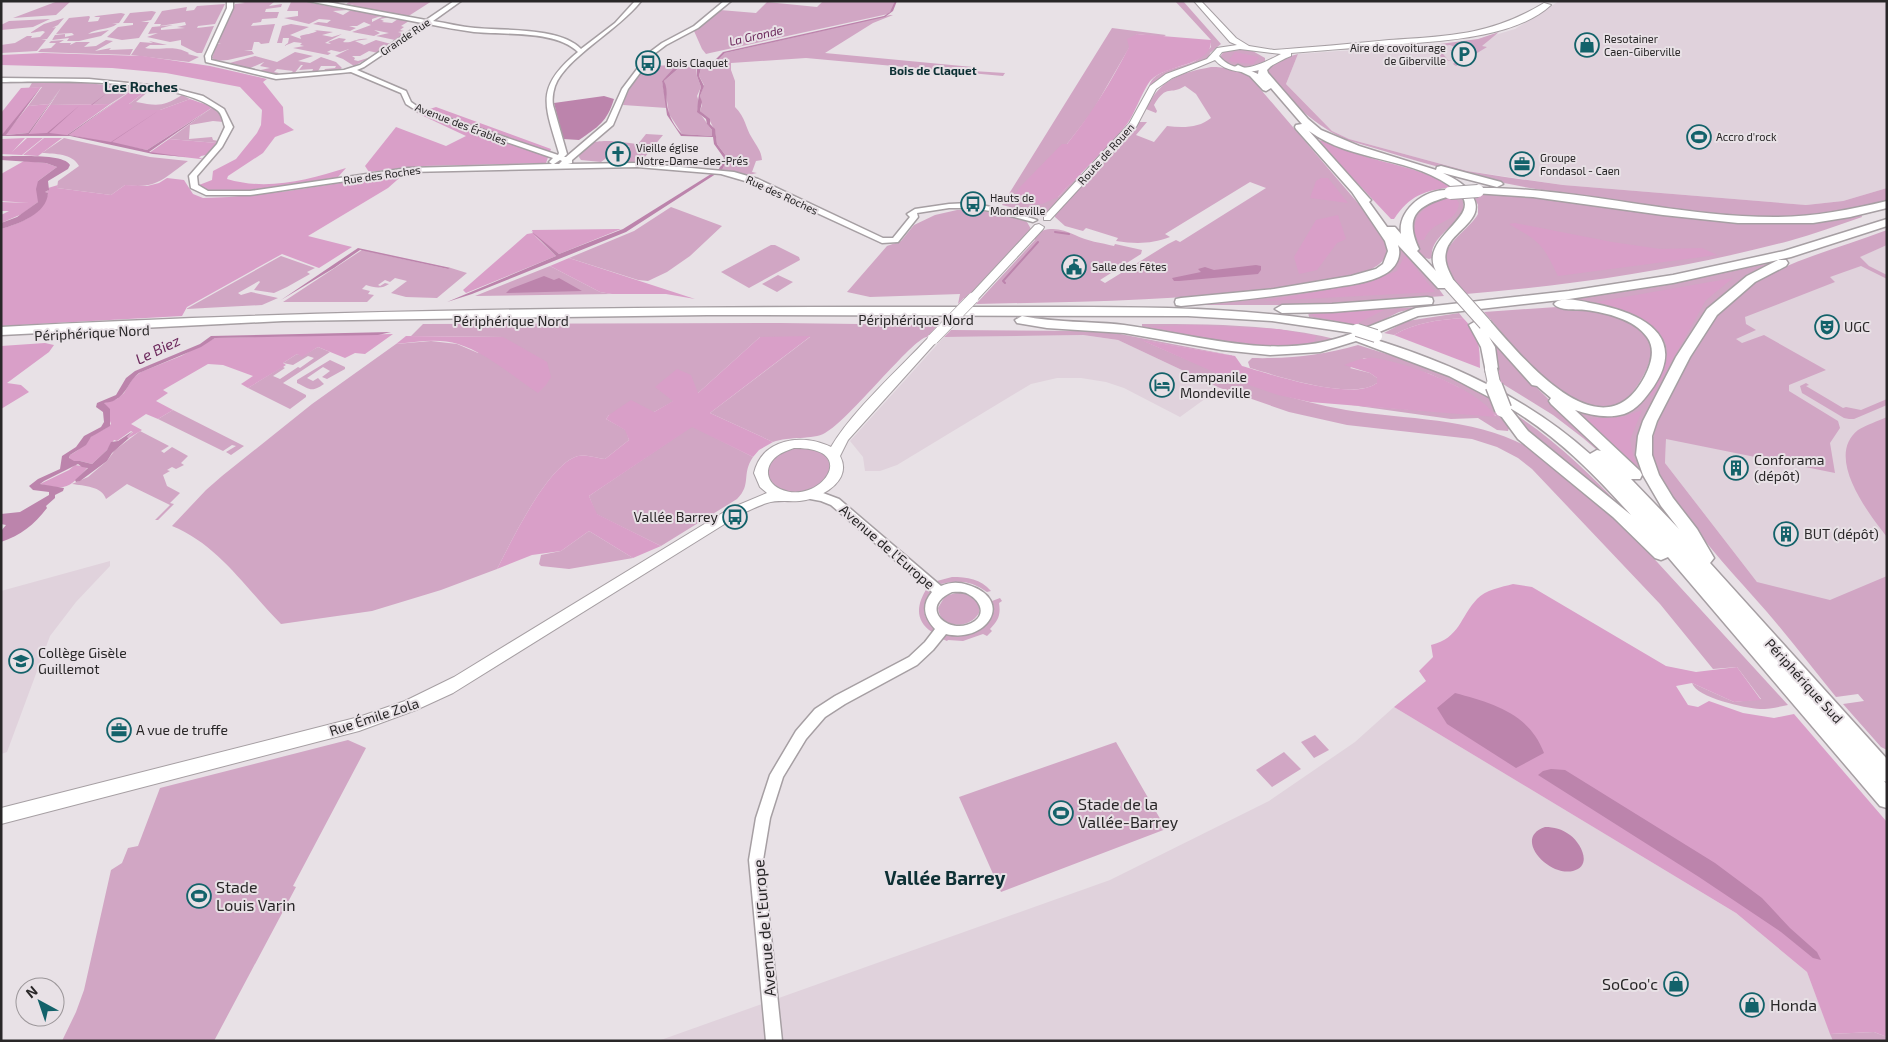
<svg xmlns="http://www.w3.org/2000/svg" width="1888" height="1042" font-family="'Exo 2',sans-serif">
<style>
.built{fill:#e0d2dc}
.green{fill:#d1a6c4}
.forest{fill:#d99fc8}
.water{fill:#bc84ac}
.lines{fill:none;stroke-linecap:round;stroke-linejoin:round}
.stream{stroke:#bc84ac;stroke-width:2}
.minor-casing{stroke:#a69fa3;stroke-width:3}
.major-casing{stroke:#a69fa3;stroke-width:2}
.highway-casing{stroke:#a69fa3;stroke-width:3}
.minor{fill:#fff;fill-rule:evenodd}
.major{fill:#fff;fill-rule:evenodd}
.highway{fill:#fff;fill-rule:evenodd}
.major-bridge-casing{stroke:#a69fa3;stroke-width:12;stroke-linecap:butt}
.highway-bridge-far1-casing{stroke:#a69fa3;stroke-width:14;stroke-linecap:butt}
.highway-bridge-casing{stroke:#a69fa3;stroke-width:19;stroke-linecap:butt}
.major-bridge{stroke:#fff;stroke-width:11}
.highway-bridge-far1{stroke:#fff;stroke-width:12}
.highway-bridge{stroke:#fff;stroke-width:16}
.labels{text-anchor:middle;stroke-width:4;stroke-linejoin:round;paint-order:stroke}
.far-street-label{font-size:11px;fill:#292728;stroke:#e8e1e6}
.far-poi-label{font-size:11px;fill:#292728;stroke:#e8e1e6;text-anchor:start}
.far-water-label{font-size:12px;font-style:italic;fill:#6c285c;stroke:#e8e1e6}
.far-neighbourhood-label{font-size:12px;font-weight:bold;fill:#0d3034;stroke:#e8e1e6}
.far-quarter-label{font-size:14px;font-weight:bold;fill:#0d3034;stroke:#e8e1e6}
.street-label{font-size:14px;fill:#292728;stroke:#e8e1e6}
.poi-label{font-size:14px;fill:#292728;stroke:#e8e1e6;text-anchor:start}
.water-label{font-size:15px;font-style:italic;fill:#6c285c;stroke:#e8e1e6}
.near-poi-label{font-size:16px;fill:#292728;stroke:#e8e1e6;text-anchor:start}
.near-street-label{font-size:16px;fill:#292728;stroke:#e8e1e6}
.near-quarter-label{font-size:19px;font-weight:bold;fill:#0d3034;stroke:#e8e1e6}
</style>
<rect width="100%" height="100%" fill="#e8e1e6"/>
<path class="built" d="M1559,1H1887V188L1843,201L1806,205L1563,185L1467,171L1349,139L1332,131L1286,84L1298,54L1338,51L1404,49L1421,52L1434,49L1435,47L1481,39L1515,29Z
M1887,245V683L1757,582L1665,463L1666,439L1716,332L1859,257Z
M1083,335L1118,340L1220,388L1180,417L1124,388L1106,382L1081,378H1057L1031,384L897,465L880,471H865L863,457L850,441L944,337Z
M110,561V566L76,602L50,636L7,752L1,754V591Z
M1394,707L1736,913L1807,972L1833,1041H658L1110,880L1269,801L1355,742Z"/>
<path class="green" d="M58,1H71L56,15L13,18Z
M235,1L274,2L269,6L282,4L281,7L266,9L265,12H279L277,18L262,19L261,22L253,23L251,26L275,24L269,43L261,44L259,42H254L252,50L244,51H252L254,54L228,60L216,61L212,58L217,44L221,43H218L235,4L245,3Z
M302,1L347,10L333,11L343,15L351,10L381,16L372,19V22L384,16L390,17L380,19L384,21L382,22L392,23L398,19L409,21L401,26L404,27L400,30L404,31L398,32L405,34L395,40L376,36L389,33L374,30L380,33L374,36L352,32L371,25L364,22L357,26H349L356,28L350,31L313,24L318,22L327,23L331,20L319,19L309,24L284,18L298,16V11H287L291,2Z
M321,1H340L338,3L346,4L349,2L344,1H432L407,17L349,6L354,4L347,6Z
M823,1H895L893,9L888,14L710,53L706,54L702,49L694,31L720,10L756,13L767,2L817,7Z
M1175,1H1183L1221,44L1210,53L1209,58L1172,71L1149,86C1154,70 1179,68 1193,62C1199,59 1206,52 1211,47V40Z
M225,4L215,24L198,26L197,28L214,26L202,53H197L181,45V40L170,42L147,37L158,33L148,34L152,27L173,25L161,28V30L185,28L177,27L186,25L185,22L160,26L161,24H154L162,11L187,7L186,11L194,10L197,6Z
M152,11L156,12L151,20L141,22H149L139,38L122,40L107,37L118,27L133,25V23H123L130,13Z
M121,13L125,14L119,23L112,24H117C109,30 97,28 88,34L109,30L101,36L79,41H67L69,38L52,40L55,35L65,34V37L74,35L72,33L56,34L69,18L89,16L90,17L88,22L98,21L100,17H94L96,16Z
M890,15H893L873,23L825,53L962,66L974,67L973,71L1005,73L1003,76L806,58L731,63V70L735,81V107C746,118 745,127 752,138C757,147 761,150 762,160L756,161L752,172L757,173C746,177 733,171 722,170L725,164L726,156L717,144L715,131L709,119L700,111L702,105L700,96L704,85L699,76L701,68L715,63L725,53Z
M64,18L58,25L52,28L56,27L47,39L41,40H46L37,51L1,53V45L15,43L27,36H32L31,38L40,37L45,32L43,31L30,33L44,24Z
M50,19L33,27L1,30V25L9,21Z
M291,24L309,27L290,35L301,39L300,36C306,34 312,34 317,31L314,30L333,32L322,35L332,37L342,34L325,43L331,44L328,42L339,38L346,39L343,42C351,44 357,37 368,39L355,41L364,45L362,46L376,40L391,44L378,53L369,51L360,56H352L355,58L354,60L358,61L371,57L354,66L343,59L335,56L349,49L340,52L331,50L327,52L331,53L328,55L293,48L304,46L300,45L302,43L294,42L284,46L288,43L289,38H283L282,43H277L282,26Z
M1112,28L1166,35L1163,37L1137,34L1092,112L1067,144L1058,197L1080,173L1082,176L1046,213L1032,216L1009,211L1010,207L1002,205Z
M1499,32L1482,46L1487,47L1456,66L1453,64L1455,62L1459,63L1473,53L1462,50L1455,55L1458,56L1454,57L1451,54L1455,53L1453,51L1449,50H1456L1457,48L1450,45L1441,46L1440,50L1448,60H1452C1442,63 1437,55 1433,47L1440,44L1478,39Z
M64,40L59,43H71L70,45L76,42H90L84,47L96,46L106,40L113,41L95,51L111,48L109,50L133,49L130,55L38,52L41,49L51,48L56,43H49L51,41Z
M149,41L167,45H150L145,48C164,51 172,44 189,53L188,54L199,57L189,62L131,55L140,42L153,43Z
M1236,49L1251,50L1265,58V61C1255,71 1228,69 1220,57L1224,51Z
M295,52L313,56L298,61L310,63L321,57L336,62L342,68L337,71L323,73L325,69L335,68L336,66H321L317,73L296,75L312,72L313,69L299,70L303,65H301L293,75H289L293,71L277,69L274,72L279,73L276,75L256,71L270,68L260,66L264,62L248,69L226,64L255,56L277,62Z
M1298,54L1286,84L1332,131L1349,139L1467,171L1505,177L1563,185L1806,205L1843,201L1887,188V201C1810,231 1704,216 1624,203C1579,196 1534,190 1490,180C1442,169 1394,154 1347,140C1317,127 1286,100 1268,72V69L1274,65L1276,60Z
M678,66L662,81L667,108L623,105C626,95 636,72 646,68C654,64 669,66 678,66Z
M696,66L697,76L701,87L697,96L699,102L697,111C704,117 706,123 712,130V136L682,134L669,114L664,81L680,67Z
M1211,67C1225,67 1239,69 1250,77L1369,216C1386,240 1400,256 1366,272C1238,301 1107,301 976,304L1035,240L1034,236C1047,225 1062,229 1075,235C1086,241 1102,243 1114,246L1115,244L1142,250L1141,254L1100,280L1105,283L1168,244L1176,240L1180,242L1266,188L1250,182L1165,234L1170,237C1151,244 1136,244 1116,241L1118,238L1086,228L1083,231L1065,226L1055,217V214L1139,122H1147L1136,135L1154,142L1167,126C1183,128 1199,128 1211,118L1196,94L1185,86C1170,96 1167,83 1154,105L1157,111L1156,113L1146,109C1160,79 1180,73 1211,67Z
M33,81H67L135,88L110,104L50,105L61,88L49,104L28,106L42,87L29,88Z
M150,88L159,90H150L136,102C157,106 163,107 182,95L190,99L160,110H128V105Z
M213,107L220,113L224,122L213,121L190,125L189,139L212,137L213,140L219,141L217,143L169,139Z
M646,134L663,135L640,163L612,162L630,146L624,145L601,162L581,160L579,157C584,133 621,143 638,144Z
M64,138L150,157L188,161C163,179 157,189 125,185L111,195L57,188L58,181L79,166C72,153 55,154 42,153Z
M1472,193H1507L1723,220L1861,214L1862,217C1838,225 1814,234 1789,241C1683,269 1575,285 1466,294C1460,287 1448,278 1446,269C1438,245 1468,232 1478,214V205Z
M1459,194C1479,221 1428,230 1432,258L1429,259L1423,257L1418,251L1410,236L1415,211L1431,199Z
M671,207L722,226L690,256L667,272L648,281L638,280L569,258L634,231Z
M957,210H978L1022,219L1027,222L1031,229L966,298H964L958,304L960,294L870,297L847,292L887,246L901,241L914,225L935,215Z
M1887,230V245L1860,257L1869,266L1887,275V279L1861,266L1830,277L1835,282L1745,317L1746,324L1756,330L1736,339L1742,343L1764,335L1826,370L1789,385V391L1838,421L1840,428L1830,443L1835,473L1666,439L1665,463L1757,582L1830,600L1887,576V750L1881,747L1843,704L1864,701L1858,694L1836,697C1813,669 1791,640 1767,612C1737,578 1706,545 1680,508C1672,499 1663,489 1657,478C1643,449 1657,422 1670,396C1682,372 1693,344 1709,323C1753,266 1823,255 1887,230Z
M771,245H775L799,257L800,260L749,288L721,272Z
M1400,247L1436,285L1444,296L1320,305H1191L1382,274L1398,248Z
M362,250L448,269L451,268L467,273L437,298L406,297L391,293L407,281L395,278L390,282L385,280L378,285L380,286L385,283L389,284C382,289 375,288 366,285L362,289L370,291L368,294L374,295L367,302H283Z
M281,256L315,268L307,272L310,274L287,287L274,293L254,290L260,282L259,281L238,293L241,295L251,292L278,298L262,305L186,309Z
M1770,263L1727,291L1706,312L1695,326L1654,398L1640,429L1636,449L1644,475H1640L1573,410L1623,412L1661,361L1639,322L1560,301L1661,286Z
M550,266L600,292L612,294L475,296Z
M778,275L793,282L777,292L762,284Z
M1421,307L1399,312L1367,328L1309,317L1308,312Z
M1557,307C1584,309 1635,312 1650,340C1658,356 1636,394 1622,402C1611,409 1594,409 1582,404C1542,388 1512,343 1484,312Z
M1459,313L1463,318C1438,320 1416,322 1394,335L1384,333L1407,321Z
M1477,320L1536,387L1625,474L1583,438L1553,415L1498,381Z
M780,323L938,325L927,337C913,338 849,420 825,433C813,440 789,436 773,442L710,413L810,337H760L698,393L674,401L654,412L609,415L606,419L626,430L629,440L605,459C597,458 585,454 578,456C548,464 511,542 497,569L441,590L372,611L281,624C246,589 219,545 172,526L206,490L222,476L312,404L396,344L431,341L457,344L478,353L503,337L411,336L423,324Z
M1142,324C1208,324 1274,324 1339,340L1310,347L1250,348L1142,329Z
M951,330L1085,331L1115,333L1235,356L1144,341C1210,370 1275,398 1346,410C1407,420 1472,417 1528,447L1616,519L1637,540L1788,705C1779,707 1769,709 1760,709C1745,708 1697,698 1692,683L1734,702L1761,699L1737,667L1713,669L1660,604L1532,469L1518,458L1497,447L1472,439L1347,425L1289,412L1220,388L1118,340L1083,335L944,337Z
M1358,345L1431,368L1488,396L1509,428L1508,431L1497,430L1478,418L1451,419L1351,405L1496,416L1458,387L1430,374L1374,359L1364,358L1350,368L1370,373L1377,378V383C1353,401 1278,376 1250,368L1248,362L1252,358C1289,359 1323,355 1358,345Z
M318,347L330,352L283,383L306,395V397L290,409L248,388L285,365L283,367L285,368L273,376L280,379L298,367L300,368L314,358L308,356L293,365L283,363L297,354L302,356Z
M330,360L345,367V369L327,379L322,377L330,371L323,367L307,378L313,381L318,378L324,384C311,393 310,389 297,383V380Z
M1806,383L1809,385L1806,386L1843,408L1846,407L1861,410L1887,399V405L1854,419H1849L1844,418L1802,393L1800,386Z
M173,410L244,446L231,455L226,452L236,446L232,445L223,451L158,419Z
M1510,411C1561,443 1602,486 1643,530L1530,436Z
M1887,417V537C1869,514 1824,457 1858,430C1866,425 1878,421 1887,417Z
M692,426L753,457C741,475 752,484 737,499L661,546L596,514L589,496Z
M140,431L169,446L161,451L164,453L172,447L188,456L181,463L184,465L176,469L172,467L167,470L170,471L163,475L167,486L180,493L170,503L174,504L158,520H155L170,505L127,484L106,499C102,486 84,486 72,484L88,477L107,461L115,450Z
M798,448C862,450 816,510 775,487C770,484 768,481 767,475C766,457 782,451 798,448Z
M589,531L633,558L569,569L541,566L539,564L541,555L561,551Z
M952,577C967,577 981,579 991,591L987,592C971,581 959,580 941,584L937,581Z
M927,588L931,592C921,607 922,615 934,628L932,632C914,620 917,604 927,588Z
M960,592C972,594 981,600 979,613C969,630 940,629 938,608L945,596Z
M1000,598L1002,601L999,603C1001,615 998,621 990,629L992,631L987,636L983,634L963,641L948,640L947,641L940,638L944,635C969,636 995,633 992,601Z
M1315,735L1329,750L1314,758L1301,742Z
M348,740L366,748L293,886L296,887L214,1041H62L76,1012L84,990L111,870L122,863L128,848L138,846L160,788Z
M1116,742L1166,829L1001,892L959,797Z
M1284,752L1301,769L1272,787L1256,770Z
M1874,1032L1887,1037V1041H1833L1830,1034Z"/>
<path class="forest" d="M1137,34L1211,40C1213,66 1167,64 1151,80C1143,89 1135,113 1127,124C1108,149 1079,174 1058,197L1042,204L1022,203L1016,194L1020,187L1062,144H1067C1092,113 1111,82 1129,47L1127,39Z
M1235,52L1259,57L1253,64L1232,62L1229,60Z
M43,53L143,56L210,66L267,79L263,82L283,107L284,123L294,130L275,137L263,153L228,176L227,179C267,191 308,180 346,168L338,177L322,182L242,192H220L203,190L199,185L212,180L213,171L236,159L257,133L261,125L262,110L240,87L166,73L112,68L1,65V55Z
M41,87L4,135H1V113L21,88Z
M135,88H150L129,104L133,106L129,110H160L190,99L213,107L147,150L69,135Z
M49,104L28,133L5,135L28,106Z
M110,104L67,135L29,134L50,105Z
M436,107L551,149L546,163L423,166L369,172L365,166L396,127L446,146L466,136L417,113Z
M25,138L12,152L27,138H43L22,155L1,154L2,139Z
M44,138H62L38,156L23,155Z
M169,139L217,143L206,155L201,156L199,158H203L200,159L149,153Z
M1317,140C1330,141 1341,149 1354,153C1386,164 1423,168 1452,187C1424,191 1410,195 1394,219H1391Z
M24,161L46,163L57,167L38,181V202L22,214L1,223V215L9,211H1V202L29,203L1,201V174Z
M405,173L388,188L308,236L352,247L319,268L282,254L187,307L182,316L1,326V229C20,223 43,215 48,193L44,192L48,191V188L58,185L57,188L111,195L125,185L147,186L159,183L167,178L184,180L193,194L203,198L229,197L288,191Z
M1321,178H1328L1348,203L1310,198L1316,181Z
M1454,196L1459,203C1457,225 1433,218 1424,240H1418C1407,225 1424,206 1438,200C1443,198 1449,197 1454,196Z
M1338,215L1346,239L1337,243L1317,270L1299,274L1294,257L1316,220Z
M1515,223L1612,242L1660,249L1702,248L1717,255L1558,276C1542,243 1540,242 1509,224Z
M621,229L559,254L534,235L556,256L466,293L463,290L527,234L533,233L532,230Z
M1405,255L1435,292L1263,301L1367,283L1397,271Z
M569,258L695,299L666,294H612L600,292L550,266Z
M1733,278L1706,300L1652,396L1648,394C1653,383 1665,366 1667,355C1674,328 1615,308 1596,302Z
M1386,309L1354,325L1314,316L1311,313Z
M1463,318C1479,334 1480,346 1480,368L1394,335C1416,322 1438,320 1463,318Z
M1191,325L1278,329L1316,336L1314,343L1276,346L1245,345L1148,327Z
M393,334L365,354L355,353L345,358L318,347L302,357L297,354L283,363L286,365L248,388L241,384L253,376L223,365L208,364L163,390L168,393L156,401L173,410L158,419L146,414L131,424L142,430L129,438L127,437L133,432L131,431L117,441L114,440L107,450L92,464L80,461L74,462L69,459L70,455C82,449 82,445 91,437C98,431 105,430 111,424L104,403L117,399L124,393L133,378L141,372L181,356L215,338Z
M406,336L503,337L547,362L551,377L546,385L538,393C513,377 487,353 458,344C439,338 415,342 396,344Z
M811,336L710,413L773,442L759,450L753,457L692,427L589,496L597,514L661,546L633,558L589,531L561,551L532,555L497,569C511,542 548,464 578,456C585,454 597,458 605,459L629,440L625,430L606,419L609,415L631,400L654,412L673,401L655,387L677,369L691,375L698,393L760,337Z
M1141,340L1235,356L1242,366C1270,374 1352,402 1377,383V378L1370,373L1344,365C1353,362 1363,357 1374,358C1405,362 1480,389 1496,417L1310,402L1278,395L1223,376Z
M45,343L54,345L49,352L7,383L21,385L29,392L1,409V346Z
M1642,410L1630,440L1635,464L1584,419L1623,417Z
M75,465L88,467C70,487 68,491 40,484L69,470Z
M1513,584L1532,587L1666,666L1696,672L1737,667L1761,700L1734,702L1692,683L1676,686L1688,705L1698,707L1709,701L1743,713L1774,718L1794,714L1887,822V1037L1874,1032L1830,1034L1807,972L1736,913L1394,707L1426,681L1419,671L1433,657L1431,645C1460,638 1460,617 1477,599C1485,590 1502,587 1513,584Z"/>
<path class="water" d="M895,1H897L893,11L885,17L725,53L715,63L701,68L699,76L704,86L700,96L702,102L700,111L710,119V124L715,129L717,144L726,156V162L722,170L626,232L472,294L447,302L556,256L531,231L559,254L623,229L719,169L724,158L714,144L713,137L681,136L667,115L662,81L674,68L680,67L664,81C668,88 666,97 667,105C669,116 674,126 682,134L712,136V130L707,124L706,119L697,112C698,103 698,96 701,87L697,76V67L712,63L723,52L884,16L890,12Z
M41,87L6,135L28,133L61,88L29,134L47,133L80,105H91L107,93L92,105H80L49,133L67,135L126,94L69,135L111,142L158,111L112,142L147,150L209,110L149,152L186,157L153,154L70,136H1Z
M604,96L614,99C607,122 598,127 579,140L563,139L554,103Z
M1,156C16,157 63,153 70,165L68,169L48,181L49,190L45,192L48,193C47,214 18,224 1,229V223L17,217L38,202L36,189L38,181L57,167L46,163L1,160Z
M358,248L451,268L448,269L360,250L334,268L281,300Z
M1256,265L1261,266V270L1258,274L1179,281H1174L1172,278L1201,272L1198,269L1205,267L1214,270Z
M544,276L554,280L559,278L582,291L506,293L510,289Z
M391,332L378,335L215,338L201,347L139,373C129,380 127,394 115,400C112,402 108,402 104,403L110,409V426L91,437L86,445L70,455L69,458L74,461H80L92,464L107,450L111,442L118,441L133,431L127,437L129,438L112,453L107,461L80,481L76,482L75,480L88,468L82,467L78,464L44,481L40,484L64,488L63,491L55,495V498L46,506L47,508C34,525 21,535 1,542V531L6,525L1,524V514L20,512L49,495V492L33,490L29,486L38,479L60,469L62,456L76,447L84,436L101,427L104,422L103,412L96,407L97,403L116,395L126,378L135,371L200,344L211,336Z
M1455,693C1492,703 1529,713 1544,753L1516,768L1447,724L1437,708Z
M1551,769L1565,770L1715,863L1762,898L1790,928L1817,952L1821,960L1813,958L1781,932L1699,877L1538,775L1543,771Z
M1545,827C1554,827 1562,829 1570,835C1581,843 1593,866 1573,871C1549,877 1512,838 1545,827Z"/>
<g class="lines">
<path class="stream" d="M1055,232L1069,234
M1005,283L1003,281L1038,242"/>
<g class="minor-casing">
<path id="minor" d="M227,1H233V8L211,56V60L276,75L344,70L360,65L422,23L308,1H322L426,20L454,1H461L433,21C447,23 461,27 475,28C505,31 560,27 581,49L615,23L635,1H641C620,29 565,58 555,86C553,92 552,99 553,105L567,154L564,157H566L607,122L622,89L650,52L662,43L694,26L724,1H731L698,28L666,45L654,54L628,89L613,125L572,160V163L568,164L637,163L734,172L758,179L883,238H893L910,217L907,214L915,209L949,204L970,203L1002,209L1037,220L1033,222L991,211L970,208H949L917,213L918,217L898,242L882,243L752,183L721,174L637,167L408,172L250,195H206L191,188L189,176L217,144L225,127C223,122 222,113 217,110C176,78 54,81 1,82V78L89,79L168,87L203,96L224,109L233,127L222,147L197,176L198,185L208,191H250L408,168L552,164L549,162L553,158L417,111L406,104L401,93L351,72L276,79L206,62L205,56L227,8ZM428,24C443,27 459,30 474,32C503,35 556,30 578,52C534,88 545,105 559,153L558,155L421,109L411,102L406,91L357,70L364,67ZM560,160L562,161L559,164H554Z
M809,491L823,493L839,499L941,586C951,582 958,582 968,585C1016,600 986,644 946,634L933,650L917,665L845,704L825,717L806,739L783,777L770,818L763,860L782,1041H766L749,860L756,818L770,775L796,731L815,709L835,696L909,657L925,642L935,629C924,617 921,605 932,592L831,505L821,501L805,498L804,495L805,492ZM952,592C957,592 963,591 968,594C978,599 987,612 975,621C951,638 916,608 952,592Z"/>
</g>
<g class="major-casing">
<path id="major" d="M1194,1H1201L1236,38L1249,46L1274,50C1312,47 1351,44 1389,40C1449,36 1491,35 1544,3L1551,5C1514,39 1438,41 1390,45C1357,48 1324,50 1291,53V56C1282,59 1275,65 1266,68C1251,74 1227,74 1215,60L1172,78L1156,89L1136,127L1050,220H1044V216L1129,124L1150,86L1166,74L1207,59L1217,48L1237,45L1230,42ZM1240,49L1281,54C1261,64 1238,78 1219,56L1222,52Z
M1039,224L1044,227L1043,229L977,300H969L968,298L969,296L1035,225Z
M933,336L939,339L937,341L848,440L840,456C852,479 826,495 806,500C793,503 780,499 767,503C758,506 748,511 739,515L453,693L416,710L359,731L1,824V808L359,717L405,701L454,677L729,509L767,493L760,487L754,473C762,438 803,433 831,447C853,410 899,369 929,337ZM794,448C863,447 819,507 780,489C765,482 764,466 777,456C782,452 789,450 794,448Z"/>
</g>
<g class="highway-casing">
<path id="highway" d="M1267,62L1272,65L1267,70L1268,73L1308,119L1321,130L1359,146L1436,170L1437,167L1441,166L1501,182L1503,184L1497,187L1443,173C1455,179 1467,185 1473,197C1486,221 1450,231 1446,252C1443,264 1451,275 1456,285L1454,288H1438L1398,245C1402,256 1396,268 1385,274C1370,283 1347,285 1330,288C1280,296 1231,301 1181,306L1176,305L1175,302L1176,299L1181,298L1274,289L1351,276L1376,269L1383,264L1388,251L1385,241L1352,192L1296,129L1295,127L1296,125L1302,124L1271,88L1266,91L1263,90L1250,76L1233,68L1238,65L1258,74L1259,68ZM1309,131C1352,163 1415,156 1457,191C1488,216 1417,236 1436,271L1417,251L1419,249C1402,213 1421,204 1454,195L1456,193L1454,191C1431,185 1397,207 1401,234L1395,227H1387L1369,202L1371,200L1369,198Z
M1478,188C1577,187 1674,217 1774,217C1813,217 1849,210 1887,201V208L1850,217L1813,223H1738L1663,215L1533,197L1474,193L1472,191Z
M1887,219V226L1791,257L1673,283L1569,299L1418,316L1367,337C1449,362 1525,396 1590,454L1597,450L1601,451L1551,404L1549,401L1551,398L1537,386L1532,385L1489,337L1495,347L1498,369L1496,372H1486L1481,347L1469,325L1476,321H1490C1523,358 1603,458 1645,376C1651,364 1656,349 1647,337C1634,319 1607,313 1586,310C1577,309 1559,311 1554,304C1560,296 1581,301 1590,303C1635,311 1689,332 1654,386C1646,397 1637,410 1624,414C1607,419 1591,415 1575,410L1640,471L1642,475L1640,479H1631L1679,529L1661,506L1643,475L1636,455L1638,436L1643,421L1676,357L1707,309L1747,276L1778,260H1786L1788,263L1786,266L1755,282L1717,315L1690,357L1657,421L1652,436V455L1659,475L1673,498L1697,529L1714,558L1710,563L1887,759V782L1884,781L1887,784V808L1880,806L1668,557L1661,560L1655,558L1613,517L1518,439L1496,409L1498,406L1504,405L1449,376L1356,341L1320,352L1270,355L1222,350L1124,333L1047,328L1017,323L1015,320L1022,316C1056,323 1090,321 1124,325C1200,335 1278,363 1353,333L1272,321L1188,316L707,315L283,321L1,335V327C290,311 578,307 867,307C933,307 999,307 1065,307C1163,307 1260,308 1357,326L1363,329L1416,308L1569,291L1673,275L1784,251ZM1510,408C1557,436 1595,475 1631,515L1528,431Z
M1427,297L1432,298L1433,301L1432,304L1332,312L1282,313L1275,309L1282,305L1332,304Z"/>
</g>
<use href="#minor" class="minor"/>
<use href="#major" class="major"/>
<use href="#highway" class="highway"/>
<g class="major-bridge-casing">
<path id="major-bridge" d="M933,339L973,298"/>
</g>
<g class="highway-bridge-far1-casing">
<path id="highway-bridge-far1" d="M1450,193L1478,191
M1450,285L1485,324
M1357,330L1376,336
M1491,369L1495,388"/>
</g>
<g class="highway-bridge-casing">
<path id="highway-bridge" d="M1494,386L1503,409"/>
</g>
<use href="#major-bridge" class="major-bridge"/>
<use href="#highway-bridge-far1" class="highway-bridge-far1"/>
<use href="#highway-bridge" class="highway-bridge"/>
</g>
<defs>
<g id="shop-ring" transform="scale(1.25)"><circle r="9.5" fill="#e8e1e6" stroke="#13626a" stroke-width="1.5"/><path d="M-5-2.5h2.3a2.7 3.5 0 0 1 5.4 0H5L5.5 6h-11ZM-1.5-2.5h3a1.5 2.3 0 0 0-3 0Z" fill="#13626a"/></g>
<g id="parking-ring" transform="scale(1.25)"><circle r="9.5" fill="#e8e1e6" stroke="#13626a" stroke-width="1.5"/><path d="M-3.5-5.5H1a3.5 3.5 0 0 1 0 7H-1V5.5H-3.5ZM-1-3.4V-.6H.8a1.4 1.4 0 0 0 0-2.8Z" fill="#13626a"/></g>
<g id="bus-ring" transform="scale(1.25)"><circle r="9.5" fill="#e8e1e6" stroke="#13626a" stroke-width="1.5"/><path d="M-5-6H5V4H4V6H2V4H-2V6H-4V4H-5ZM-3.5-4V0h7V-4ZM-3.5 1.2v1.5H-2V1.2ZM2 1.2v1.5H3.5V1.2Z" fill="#13626a"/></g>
<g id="stadium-ring" transform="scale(1.25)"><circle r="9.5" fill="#e8e1e6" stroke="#13626a" stroke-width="1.5"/><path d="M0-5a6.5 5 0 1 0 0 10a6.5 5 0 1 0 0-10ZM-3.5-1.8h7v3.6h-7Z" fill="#13626a"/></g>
<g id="church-ring" transform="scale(1.25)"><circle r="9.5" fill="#e8e1e6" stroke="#13626a" stroke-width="1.5"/><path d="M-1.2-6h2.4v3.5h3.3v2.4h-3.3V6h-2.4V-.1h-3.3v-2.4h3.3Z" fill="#13626a"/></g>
<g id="office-ring" transform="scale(1.25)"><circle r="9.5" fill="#e8e1e6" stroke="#13626a" stroke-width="1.5"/><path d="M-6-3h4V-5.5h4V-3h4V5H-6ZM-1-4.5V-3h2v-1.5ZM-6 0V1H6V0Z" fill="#13626a"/></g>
<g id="civic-ring" transform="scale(1.25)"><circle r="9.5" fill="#e8e1e6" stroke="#13626a" stroke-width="1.5"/><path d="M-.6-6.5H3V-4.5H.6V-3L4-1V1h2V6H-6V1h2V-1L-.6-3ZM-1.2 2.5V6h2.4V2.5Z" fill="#13626a"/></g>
<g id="theatre-ring" transform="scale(1.25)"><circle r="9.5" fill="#e8e1e6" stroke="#13626a" stroke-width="1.5"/><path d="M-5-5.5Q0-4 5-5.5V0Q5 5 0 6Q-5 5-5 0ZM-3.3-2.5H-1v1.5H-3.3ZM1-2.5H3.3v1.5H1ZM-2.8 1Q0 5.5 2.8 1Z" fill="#13626a"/></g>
<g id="hotel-ring" transform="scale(1.25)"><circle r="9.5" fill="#e8e1e6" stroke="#13626a" stroke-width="1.5"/><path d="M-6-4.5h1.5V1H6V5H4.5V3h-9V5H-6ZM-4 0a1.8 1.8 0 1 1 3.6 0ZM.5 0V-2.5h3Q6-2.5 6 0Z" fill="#13626a"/></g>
<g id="building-ring" transform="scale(1.25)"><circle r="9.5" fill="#e8e1e6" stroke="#13626a" stroke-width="1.5"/><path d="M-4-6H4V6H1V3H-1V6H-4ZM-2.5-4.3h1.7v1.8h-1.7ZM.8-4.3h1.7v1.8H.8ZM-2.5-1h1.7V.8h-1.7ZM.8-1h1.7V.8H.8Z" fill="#13626a"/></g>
<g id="school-ring" transform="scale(1.25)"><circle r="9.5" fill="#e8e1e6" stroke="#13626a" stroke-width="1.5"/><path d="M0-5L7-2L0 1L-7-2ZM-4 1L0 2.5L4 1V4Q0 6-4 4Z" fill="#13626a"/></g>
</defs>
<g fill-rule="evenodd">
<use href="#shop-ring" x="1587" y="45"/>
<use href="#parking-ring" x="1464" y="54"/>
<use href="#bus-ring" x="648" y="63"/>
<use href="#stadium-ring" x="1699" y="137"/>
<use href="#church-ring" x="618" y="154"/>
<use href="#office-ring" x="1522" y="164"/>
<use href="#bus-ring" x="973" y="204"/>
<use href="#civic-ring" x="1074" y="267"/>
<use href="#theatre-ring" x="1827" y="327"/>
<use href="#hotel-ring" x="1162" y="385"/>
<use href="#building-ring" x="1736" y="468"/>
<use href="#bus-ring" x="735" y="517"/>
<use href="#building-ring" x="1786" y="534"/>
<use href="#school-ring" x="21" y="661"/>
<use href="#office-ring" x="119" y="730"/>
<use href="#stadium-ring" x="1061" y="813"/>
<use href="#stadium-ring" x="199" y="896"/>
<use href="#shop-ring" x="1676" y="984"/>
<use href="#shop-ring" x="1752" y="1005"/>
</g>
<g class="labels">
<g class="far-street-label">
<text transform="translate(405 37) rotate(-34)" y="4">Grande Rue</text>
<text transform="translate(461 124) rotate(21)" y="4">Avenue des Érables</text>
<text transform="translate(1106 154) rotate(-48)" y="4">Route de Rouen</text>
<text transform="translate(382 175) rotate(-8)" y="4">Rue des Roches</text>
<text transform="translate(782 195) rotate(25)" y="4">Rue des Roches</text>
</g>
<g class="far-poi-label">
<text x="1604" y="43">Resotainer<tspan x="1604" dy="13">Caen-Giberville</tspan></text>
<text x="1446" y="52" text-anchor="end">Aire de covoiturage<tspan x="1446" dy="13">de Giberville</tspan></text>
<text x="666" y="67">Bois Claquet</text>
<text x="1716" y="141">Accro d'rock</text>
<text x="636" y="152">Vieille église<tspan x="636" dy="13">Notre-Dame-des-Prés</tspan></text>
<text x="1540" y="162">Groupe<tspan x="1540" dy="13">Fondasol - Caen</tspan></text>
<text x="990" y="202">Hauts de<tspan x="990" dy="13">Mondeville</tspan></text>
<text x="1092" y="271">Salle des Fêtes</text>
</g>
<g class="far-water-label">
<text transform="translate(756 36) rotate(-13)" y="4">La Gronde</text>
</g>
<g class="far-neighbourhood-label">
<text x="933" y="75">Bois de Claquet</text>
</g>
<g class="far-quarter-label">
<text x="141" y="92">Les Roches</text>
</g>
<g class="street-label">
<text x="916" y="325">Périphérique Nord</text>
<text x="511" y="326">Périphérique Nord</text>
<text transform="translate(92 333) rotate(-3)" y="5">Périphérique Nord</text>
<text transform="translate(887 547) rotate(41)" y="5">Avenue de l'Europe</text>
<text transform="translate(1804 681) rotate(48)" y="5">Périphérique Sud</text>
<text transform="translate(374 717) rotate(-18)" y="5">Rue Émile Zola</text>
</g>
<g class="poi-label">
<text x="1844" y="332">UGC</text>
<text x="1180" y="382">Campanile<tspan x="1180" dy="16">Mondeville</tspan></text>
<text x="1754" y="465">Conforama<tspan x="1754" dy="16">(dépôt)</tspan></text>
<text x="718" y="522" text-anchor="end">Vallée Barrey</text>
<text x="1804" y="539">BUT (dépôt)</text>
<text x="38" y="658">Collège Gisèle<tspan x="38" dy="16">Guillemot</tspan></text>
<text x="136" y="735">A vue de truffe</text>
</g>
<g class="water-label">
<text transform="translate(158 350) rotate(-26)" y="5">Le Biez</text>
</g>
<g class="near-poi-label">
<text x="1078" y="810">Stade de la<tspan x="1078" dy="18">Vallée-Barrey</tspan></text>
<text x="216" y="893">Stade<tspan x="216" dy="18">Louis Varin</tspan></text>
<text x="1658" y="990" text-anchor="end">SoCoo'c</text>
<text x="1770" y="1011">Honda</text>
</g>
<g class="near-street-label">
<text transform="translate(764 928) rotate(-95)" y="6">Avenue de l'Europe</text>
</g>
<g class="near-quarter-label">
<text x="945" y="885">Vallée Barrey</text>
</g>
</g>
<rect width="1888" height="1042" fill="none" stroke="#292728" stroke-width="5"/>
<g transform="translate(40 1002) rotate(320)"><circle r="24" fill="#e8e1e6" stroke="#9c979a"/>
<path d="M0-4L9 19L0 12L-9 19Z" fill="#13626a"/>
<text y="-8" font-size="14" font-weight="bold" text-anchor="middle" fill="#292728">N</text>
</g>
</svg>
